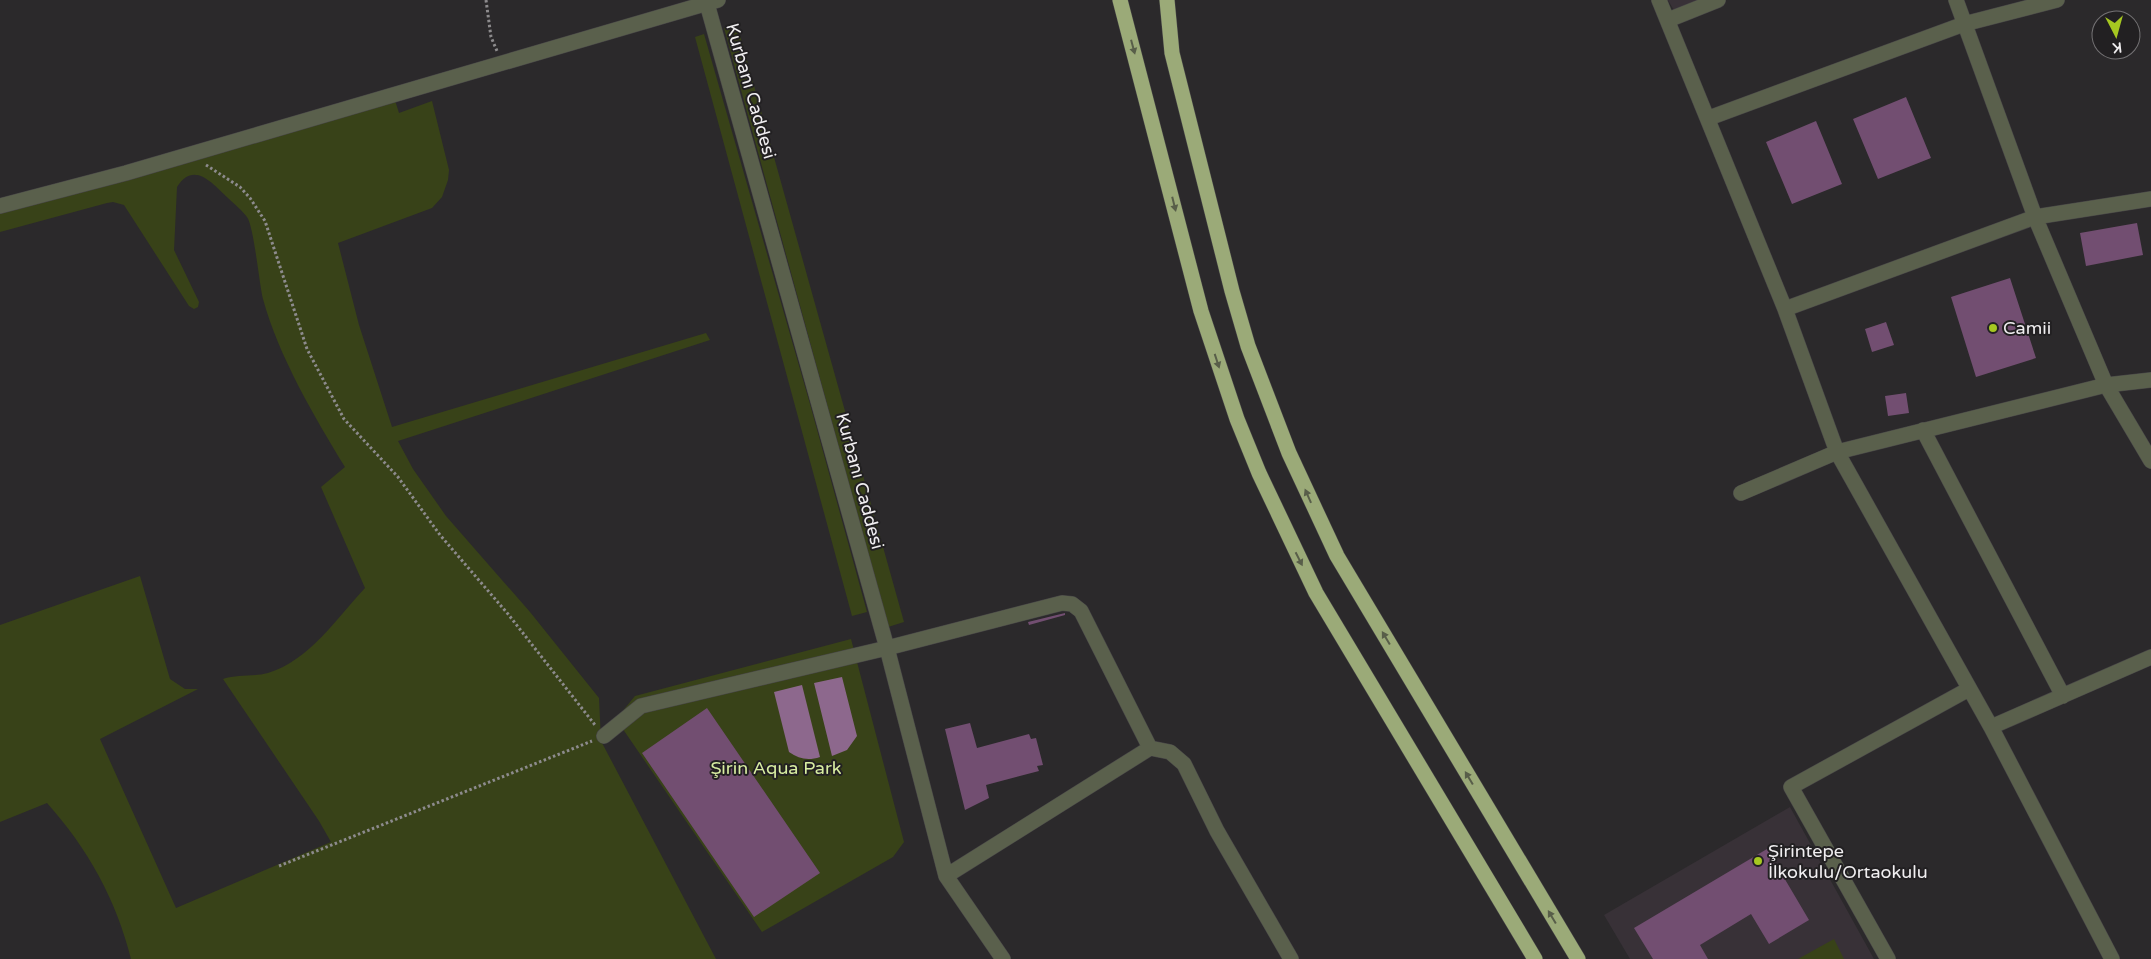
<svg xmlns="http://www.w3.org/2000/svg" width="2151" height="959" font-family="'Varela Round',sans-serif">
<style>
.built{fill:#383137}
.green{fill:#384218}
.water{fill:#8d688d}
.building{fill:#724e71}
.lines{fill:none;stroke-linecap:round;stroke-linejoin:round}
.minor-casing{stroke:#474547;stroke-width:16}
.highway-casing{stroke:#474547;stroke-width:16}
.path{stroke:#8d8b8d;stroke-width:3;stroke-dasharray:2.5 2.5;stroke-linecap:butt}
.minor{stroke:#5a604c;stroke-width:15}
.highway{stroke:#9baa78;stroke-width:15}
.oneway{fill:#585e49}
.poi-dot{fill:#a6c821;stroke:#222022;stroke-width:2}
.labels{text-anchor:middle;stroke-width:4;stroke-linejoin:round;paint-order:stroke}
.street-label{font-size:18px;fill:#f0eef0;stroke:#222022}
.poi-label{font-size:18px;fill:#f0eef0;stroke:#222022;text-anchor:start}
.park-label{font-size:18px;fill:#d7eda1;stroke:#222022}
</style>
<rect width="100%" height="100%" fill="#2b292b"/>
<path class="built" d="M1668,0H1711L1676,14Z
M1790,807L1874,959H1630L1604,915Z"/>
<path class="green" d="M737,25L904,622L888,627L724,28Z
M704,34L810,404L867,612L852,616L695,37Z
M393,94L399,113L432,101L449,170L448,180L442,197L432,208L338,243L359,325L392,427L706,333L710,340L398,441L413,469L446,516L530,612L599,698L601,741L716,959H131C116,899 88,849 47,803L0,822V625L140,576L170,679L185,689H198L100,739L176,908L331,842L319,821L223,679C237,674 253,677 268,673C310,660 336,619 365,588L321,487L345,467C315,418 278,355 263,299C259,283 254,227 247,217C242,210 234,204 228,198C213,184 194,160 177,187L174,250L199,302L198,307L194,309L189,306L124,205L113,202L107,203L0,232V210Z
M851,639L904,842L893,857L762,932L616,719L635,696Z
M1834,939L1844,959H1798Z"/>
<path class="water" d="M842,677L857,736L847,750L832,756L814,683Z
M802,685L820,757C808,761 799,759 789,752L774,692Z"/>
<path class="building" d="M1906,97L1931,158L1878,179L1853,119Z
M1816,121L1842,184L1792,204L1766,142Z
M2137,223L2143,255L2086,266L2080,233Z
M2010,278L2036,358L1976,377L1951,297Z
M1886,322L1894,345L1872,352L1865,329Z
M1906,393L1909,413L1888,416L1885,396Z
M1065,613V615L1029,625L1028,622Z
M707,708L820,873L754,917L642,753Z
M970,723L977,748L1029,734L1031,739L1036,738L1043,765L1037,766L1039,771L986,785L989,798L965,810L945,729Z
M1767,849L1809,920L1769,944L1751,914L1700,945L1708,959H1653L1634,928Z"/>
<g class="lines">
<g class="minor-casing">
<path id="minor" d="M706,0L887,648L946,876L1003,959
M1659,0L1785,309
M1956,0L2035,217L2106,385L2151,380
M1668,20L1718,0
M1709,118L1964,24L2057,0
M2151,199L2035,217L1785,309L1837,452L2106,385L2151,461
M0,206L126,173L718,0
M1923,430L2063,696
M1741,493L1837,452L1991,727L2112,959
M1991,727L2151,657
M604,736L641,706L887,648L1062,603L1072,604L1081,611L1150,748L946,876
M1150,748L1170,752L1184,764L1217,831L1291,959
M1888,959L1791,787L1969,689"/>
</g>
<g class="highway-casing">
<path id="highway" d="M1120,0L1201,311L1237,419L1259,473L1316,593L1535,959
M1167,0L1172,53L1232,291L1248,346L1289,453L1337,556L1578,959"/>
</g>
<path class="path" d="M486,0L491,37L497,51
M206,165L240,187L250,198L265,221L307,349L344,419L398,477L440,535L508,614L595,725
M279,866L592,741"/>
<use href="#minor" class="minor"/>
<use href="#highway" class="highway"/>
</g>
<defs><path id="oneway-solid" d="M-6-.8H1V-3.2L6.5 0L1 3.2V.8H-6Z" transform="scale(1.25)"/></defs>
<g class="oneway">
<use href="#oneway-solid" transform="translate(1133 47) rotate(75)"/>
<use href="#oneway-solid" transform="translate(1174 204) rotate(76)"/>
<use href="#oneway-solid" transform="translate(1217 361) rotate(72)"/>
<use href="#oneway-solid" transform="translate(1308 496) rotate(-114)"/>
<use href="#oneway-solid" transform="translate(1299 559) rotate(63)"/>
<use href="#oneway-solid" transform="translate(1386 638) rotate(-121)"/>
<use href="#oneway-solid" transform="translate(1469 778) rotate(-121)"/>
<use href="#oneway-solid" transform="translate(1552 917) rotate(-121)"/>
</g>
<g class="poi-dot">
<circle cx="1993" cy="328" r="5"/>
<circle cx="1758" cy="861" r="5"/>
</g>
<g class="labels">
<g class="street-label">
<text transform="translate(751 91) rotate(74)" y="6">Kurbanı Caddesi</text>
<text transform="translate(860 481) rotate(75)" y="6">Kurbanı Caddesi</text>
</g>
<g class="poi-label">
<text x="2003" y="334">Camii</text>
<text x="1768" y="857">Şirintepe<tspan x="1768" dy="21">İlkokulu/Ortaokulu</tspan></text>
</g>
<g class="park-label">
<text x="776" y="774">Şirin Aqua Park</text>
</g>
</g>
<g transform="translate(2116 35) rotate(174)"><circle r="24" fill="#222022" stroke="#747274"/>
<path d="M0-4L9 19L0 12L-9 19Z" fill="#a6c821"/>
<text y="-8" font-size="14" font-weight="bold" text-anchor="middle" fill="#f0eef0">K</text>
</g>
</svg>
